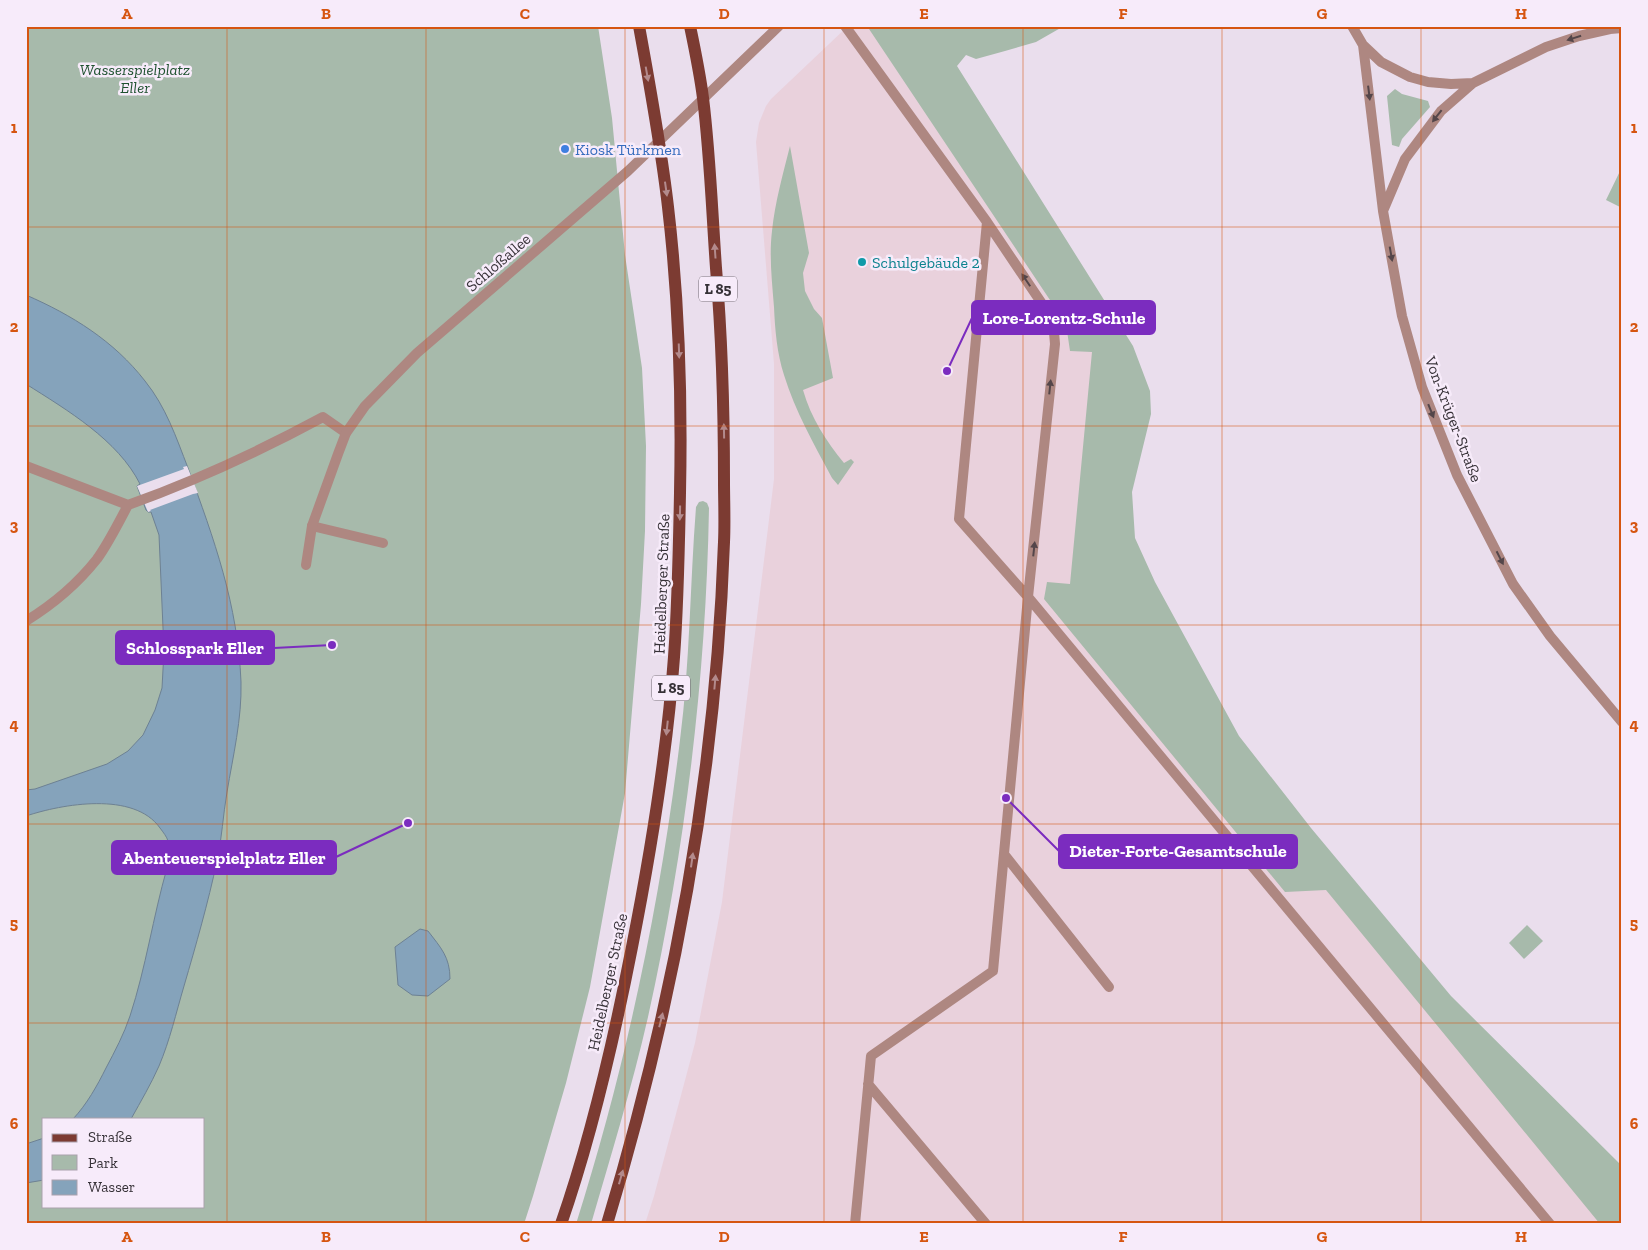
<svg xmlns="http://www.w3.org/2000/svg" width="1648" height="1250" font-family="'Zilla Slab',serif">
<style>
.education{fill:#e9d1dc}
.green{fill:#a7baab;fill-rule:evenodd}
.water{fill:#85a3bb;stroke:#6d8193}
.pier{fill:#eadeed}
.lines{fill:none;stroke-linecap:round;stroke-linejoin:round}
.lane{stroke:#ae8781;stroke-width:10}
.street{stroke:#ae8781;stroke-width:10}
.primary{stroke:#7c3b32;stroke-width:12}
.oneway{fill:#54464a}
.oneway2{fill:#b38a8c}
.grid{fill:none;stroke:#d65510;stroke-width:1;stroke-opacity:0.55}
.shop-dot{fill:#3f7fe0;stroke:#f7ebfa;stroke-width:2}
.culture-dot{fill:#0f9aa8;stroke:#f7ebfa;stroke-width:2}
.labels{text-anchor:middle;stroke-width:5;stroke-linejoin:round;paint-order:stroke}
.shield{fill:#f7ebfa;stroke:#706972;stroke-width:1}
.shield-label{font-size:15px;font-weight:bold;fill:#363137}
.park-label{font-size:16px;font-style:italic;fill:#1f5230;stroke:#f7ebfa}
.shop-label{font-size:16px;fill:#366cbe;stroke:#f7ebfa;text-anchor:start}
.street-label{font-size:16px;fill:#363137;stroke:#f7ebfa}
.culture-label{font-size:16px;fill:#0d838f;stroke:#f7ebfa;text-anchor:start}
.leader{fill:none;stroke:#7b2cbf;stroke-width:2}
.callout-dot{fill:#7b2cbf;stroke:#f7ebfa;stroke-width:2}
.callout{fill:#7b2cbf;stroke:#7b2cbf;stroke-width:2}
.callout-label{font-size:18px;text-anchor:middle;font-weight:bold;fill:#fff}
.neatline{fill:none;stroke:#d65510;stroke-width:2}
.grid-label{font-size:16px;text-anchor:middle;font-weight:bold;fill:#d65510}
</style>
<rect width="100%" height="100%" fill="#eadeed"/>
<path class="education" d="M848,26H871L1126,389L1084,574L1622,1224H645L654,1196L695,1043L722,902L774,479V364L756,142L759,123L766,106L771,99Z"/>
<path class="green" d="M26,26H598L612,118L625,255L642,368L646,446L645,531L641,604L625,793L600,932L590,987L566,1083L533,1196L524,1224H26ZM44,1119H204V1206H44Z
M867,26H1064L1036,42L1005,51L976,59L966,55L957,66L1133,346L1150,391L1151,414L1132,492L1135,538L1155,582L1239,736L1311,828L1451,996L1622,1166V1224H1600L1326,890L1285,892L1044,599L1047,582L1070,584L1092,352L1070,351L1066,324Z
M1395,89L1402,94L1428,101L1430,107L1402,139L1399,147L1392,145L1387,96Z
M790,146L809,253L803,273L805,291L814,309L822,318L833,378L803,390C811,418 826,441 844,463L851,459L854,462L838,485L832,478C814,444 795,411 784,375C777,353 775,330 774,307C772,282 769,256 772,231C775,202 783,174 790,146Z
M1622,167V208L1606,200Z
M703,501L707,503L709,508C706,679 685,850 648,1017C632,1087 611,1155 591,1224H576C626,1066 660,905 680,740C690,663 690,584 696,507L699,502Z
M1527,925L1543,941L1524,959L1509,943Z"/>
<path class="water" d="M26,295C72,315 114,341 145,381C166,407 176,437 188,468C214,539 238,605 241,682C242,719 233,756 227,792C223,815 222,838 217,861C208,903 196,945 184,986C176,1013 170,1040 159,1066C151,1084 141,1101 131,1119H73C87,1104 97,1086 106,1068C115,1051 124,1034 130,1016C146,967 153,917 167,868C169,859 170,850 168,841C167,837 163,832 160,828C134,791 62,804 26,816V790L35,789L107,764L128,751L143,735L155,710L162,688L164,651L159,535L151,512H148L146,510L137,486L140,484C118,440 67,410 26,384Z
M420,929L428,931C441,948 450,957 450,979L428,996L412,995L398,985L395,947Z
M44,1138V1180L26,1183V1144Z"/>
<path class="pier" d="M187,466L198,493L193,494L150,510L151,511L148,512L137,486L184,469L183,467Z"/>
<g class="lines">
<path class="lane" d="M845,26L987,222L1053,320L1055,344L1028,597L993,971L871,1056L855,1224
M987,222L959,519L1028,597L1550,1224
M26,466L128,505C195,481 260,451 323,417L346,433
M312,526L383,543
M26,621C52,605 78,583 97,559C108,544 119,522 128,505
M1004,854L1109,987
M868,1084L986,1224"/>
<path class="street" d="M1352,26L1363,45L1383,211L1402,316L1422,387L1457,475L1513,584L1550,636L1622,722
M1363,45L1381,62L1410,77L1428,82L1451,84L1473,83
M1383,211L1405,159L1441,111L1473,83L1546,47L1579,36L1610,29L1622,28
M306,565L312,526L338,454L346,433L365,406L417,353L628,171L779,26"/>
<path class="primary" d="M561,1224C592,1135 614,1039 632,947C651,851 667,754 674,657C678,603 679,547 680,493C682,397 679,301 668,207C661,146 650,86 639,26
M607,1224C674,1003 716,773 724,542C725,522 724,501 724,481C724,410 722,339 716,268C712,212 710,154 703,98C700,74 695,50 690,26"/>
</g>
<defs><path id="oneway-solid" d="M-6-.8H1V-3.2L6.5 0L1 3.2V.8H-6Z" transform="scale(1.25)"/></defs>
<g class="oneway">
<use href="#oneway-solid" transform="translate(1574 38) rotate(162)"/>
<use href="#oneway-solid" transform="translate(1369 93) rotate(83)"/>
<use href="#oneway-solid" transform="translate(1437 116) rotate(128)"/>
<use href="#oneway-solid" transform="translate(1391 254) rotate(80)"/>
<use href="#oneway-solid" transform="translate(1026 280) rotate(-124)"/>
<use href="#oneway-solid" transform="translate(1050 387) rotate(-84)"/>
<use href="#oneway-solid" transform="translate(1431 411) rotate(68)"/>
<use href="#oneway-solid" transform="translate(1034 549) rotate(-84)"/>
<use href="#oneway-solid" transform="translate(1500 558) rotate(63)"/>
</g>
<g class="oneway2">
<use href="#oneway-solid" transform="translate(647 74) rotate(80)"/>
<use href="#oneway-solid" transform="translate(666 189) rotate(82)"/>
<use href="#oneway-solid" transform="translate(715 251) rotate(-94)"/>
<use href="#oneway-solid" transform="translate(679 351) rotate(88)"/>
<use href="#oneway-solid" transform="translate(724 431) rotate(-91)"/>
<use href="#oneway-solid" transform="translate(680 513) rotate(91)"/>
<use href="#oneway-solid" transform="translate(715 682) rotate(-85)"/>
<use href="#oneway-solid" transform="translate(667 728) rotate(96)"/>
<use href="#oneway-solid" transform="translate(692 860) rotate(-82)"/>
<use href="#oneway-solid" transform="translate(661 1020) rotate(-76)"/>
<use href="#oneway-solid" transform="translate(621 1177) rotate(-74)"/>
</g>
<path class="grid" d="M227,26V1224M426,26V1224M625,26V1224M824,26V1224M1023,26V1224M1222,26V1224M1421,26V1224M26,227H1622M26,426H1622M26,625H1622M26,824H1622M26,1023H1622"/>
<circle class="shop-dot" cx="565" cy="149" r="5"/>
<circle class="culture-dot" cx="862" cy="262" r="5"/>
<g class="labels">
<g class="shield">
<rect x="699" y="276.5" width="38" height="25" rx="4"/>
<rect x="652" y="675.5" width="38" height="25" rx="4"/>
</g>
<g class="shield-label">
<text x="718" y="294">L 85</text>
<text x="671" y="693">L 85</text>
</g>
<g class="park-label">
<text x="135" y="75">Wasserspielplatz<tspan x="135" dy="18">Eller</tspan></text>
</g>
<g class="shop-label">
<text x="575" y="155">Kiosk Türkmen</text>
</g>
<g class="street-label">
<text transform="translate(498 262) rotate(-41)" y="6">Schloßallee</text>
<text transform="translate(1454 419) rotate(69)" y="6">Von-Krüger-Straße</text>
<text transform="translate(661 584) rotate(-88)" y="6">Heidelberger Straße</text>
<text transform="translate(607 982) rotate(-78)" y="6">Heidelberger Straße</text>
</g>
<g class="culture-label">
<text x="872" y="268">Schulgebäude 2</text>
</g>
</g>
<path class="leader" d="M947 371L972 318M332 645L274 648M1006 798L1059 851M408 823L336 857"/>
<g class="callout-dot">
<circle cx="947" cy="371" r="5"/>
<circle cx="332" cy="645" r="5"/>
<circle cx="1006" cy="798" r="5"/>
<circle cx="408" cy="823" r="5"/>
</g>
<g class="callout">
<rect x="972" y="301" width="183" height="33" rx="5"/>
<rect x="116" y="631" width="158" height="33" rx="5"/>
<rect x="1059" y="835" width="238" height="33" rx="5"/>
<rect x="112" y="841" width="224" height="33" rx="5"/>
</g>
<g class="callout-label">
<text x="1064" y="324">Lore-Lorentz-Schule</text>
<text x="195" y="654">Schlosspark Eller</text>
<text x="1178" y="857">Dieter-Forte-Gesamtschule</text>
<text x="224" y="864">Abenteuerspielplatz Eller</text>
</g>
<rect width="1648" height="1250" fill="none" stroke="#f7ebfa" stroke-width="55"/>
<rect x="42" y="1118" width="162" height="90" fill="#f7ebfa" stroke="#aaa1ac"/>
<rect x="52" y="1134" width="25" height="8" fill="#7c3b32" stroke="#aaa1ac"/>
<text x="88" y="1142" font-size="15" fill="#363137">Straße</text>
<rect x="52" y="1155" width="25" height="15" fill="#a7baab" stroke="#aaa1ac"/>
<text x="88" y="1168" font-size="15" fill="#363137">Park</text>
<rect x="52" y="1180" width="25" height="15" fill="#85a3bb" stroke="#aaa1ac"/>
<text x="88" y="1192" font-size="15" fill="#363137">Wasser</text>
<rect x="28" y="28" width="1592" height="1194" class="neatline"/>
<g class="grid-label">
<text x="127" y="19">A</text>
<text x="326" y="19">B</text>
<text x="525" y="19">C</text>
<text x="724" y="19">D</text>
<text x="924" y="19">E</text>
<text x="1123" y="19">F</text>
<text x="1322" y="19">G</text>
<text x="1521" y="19">H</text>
<text x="14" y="133">1</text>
<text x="1634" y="133">1</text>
<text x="14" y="332">2</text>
<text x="1634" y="332">2</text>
<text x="14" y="531">3</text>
<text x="1634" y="531">3</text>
<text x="14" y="730">4</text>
<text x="1634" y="730">4</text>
<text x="14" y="929">5</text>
<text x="1634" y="929">5</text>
<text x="14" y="1129">6</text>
<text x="1634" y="1129">6</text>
<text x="127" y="1242">A</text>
<text x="326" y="1242">B</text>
<text x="525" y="1242">C</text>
<text x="724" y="1242">D</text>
<text x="924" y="1242">E</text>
<text x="1123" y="1242">F</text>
<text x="1322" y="1242">G</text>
<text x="1521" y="1242">H</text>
</g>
</svg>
